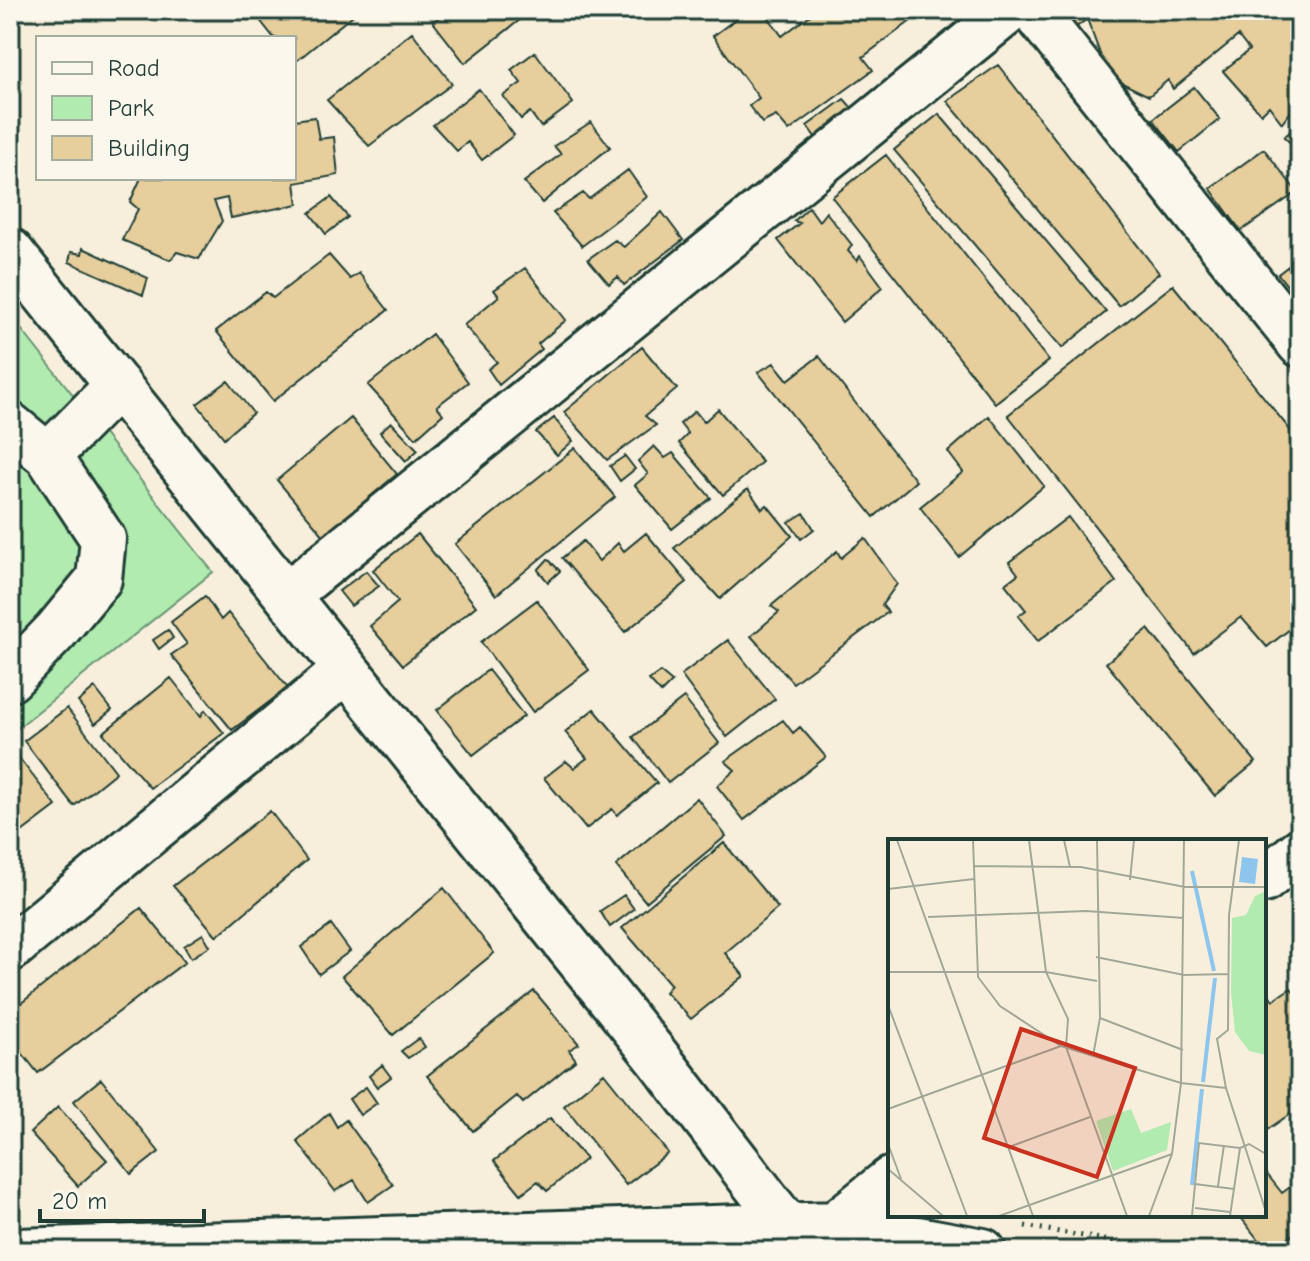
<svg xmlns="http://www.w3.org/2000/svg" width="1310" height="1261" font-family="'Comic Neue',sans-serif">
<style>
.green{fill:#b1ebb0;stroke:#689472;stroke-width:2}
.building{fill:#e7ce9d;stroke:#1f3d34;stroke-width:2}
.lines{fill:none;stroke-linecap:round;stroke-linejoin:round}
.minor-casing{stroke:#1f3d34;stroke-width:50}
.path{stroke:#1f3d34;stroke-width:5;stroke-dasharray:2 6;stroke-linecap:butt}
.minor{stroke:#fbf7ec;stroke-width:44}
.inset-river{fill:none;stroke:#8ec5ed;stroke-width:4}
.inset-road{fill:none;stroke:#a1a899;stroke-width:2}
.view{fill:#c8321e;fill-opacity:0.15;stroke:#c8321e;stroke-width:4}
.inset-edge{fill:none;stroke:#1f3d34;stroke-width:4}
</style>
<rect width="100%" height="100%" fill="#f7efdc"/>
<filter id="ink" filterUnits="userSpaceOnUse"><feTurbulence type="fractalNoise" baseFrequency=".0125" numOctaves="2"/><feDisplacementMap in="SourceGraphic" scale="16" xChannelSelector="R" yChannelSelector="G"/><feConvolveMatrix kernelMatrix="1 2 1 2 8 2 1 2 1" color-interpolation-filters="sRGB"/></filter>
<g filter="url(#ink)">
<path class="green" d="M10,315L213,572L10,734Z"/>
<path class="building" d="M252,10H349L353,15L294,63V38H274Z
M448,10H529L530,12L465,63L433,22Z
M748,10H763L782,36L817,10H917L920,14L863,57L873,70L789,131L776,116L762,123L749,106L759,98L713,36Z
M1062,10H1300V108L1297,104L1282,123L1269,106L1261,114L1223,71L1249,50L1238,36L1173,89L1168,80L1149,96L1124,84L1105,67L1087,19L1075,28Z
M412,32L452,84L369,146L327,100Z
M535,52L573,103L541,127L530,112L521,119L503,96L521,83L511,70Z
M998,65L1159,273L1119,306L947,101Z
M1194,87L1220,119L1179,152L1153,119Z
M479,89L514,135L482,160L468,142L457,151L433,125Z
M844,99L853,109L816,138L807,126Z
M939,114L1106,312L1062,348L894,150Z
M315,117L319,139L334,137L338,175L295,183L298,204L231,218L227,198L214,201L222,221L199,259L177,252L170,260L122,240L138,209L130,202L141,178H294V120Z
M591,122L610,147L542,203L524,182L561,154L554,146Z
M1300,123V142L1295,147L1284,137Z
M1264,149L1297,192L1241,231L1210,188Z
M886,155L1049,361L995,403L832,197Z
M628,170L647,197L582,246L553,213L583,193L589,199Z
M331,197L348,217L326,234L310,213Z
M809,207L819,221L826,212L852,245L848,251L857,261L860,256L883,287L842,322L778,240L800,223L794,221Z
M662,212L683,240L624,285L618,277L609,284L588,259L615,240L624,247Z
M83,248L148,278L143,295L69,262L71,252L82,254Z
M329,255L350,279L359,273L388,310L273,401L216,331L266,292L273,298Z
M1300,257V302L1278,274Z
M525,268L566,320L538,344L542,349L499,385L488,369L497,362L464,325L499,296L494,290Z
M1173,285L1300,442V621L1267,647L1241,617L1194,653L1008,415Z
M432,334L468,382L437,406L443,414L416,438L368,385Z
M642,347L677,389L645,416L656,425L607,460L564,412Z
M819,356L916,481L874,517L758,372L774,363L788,380Z
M228,381L253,413L224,438L197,404Z
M718,409L762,462L723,495L679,443L688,434L680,424L695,411L704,422Z
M989,416L1044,486L959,557L920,507L963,472L948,452Z
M351,418L397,474L324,536L277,480Z
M554,418L573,441L557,455L536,432Z
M391,422L418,450L406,461L380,432Z
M654,446L665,458L673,453L711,498L672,529L635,485L648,474L638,461Z
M575,448L615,497L496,595L455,544Z
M625,456L635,469L620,481L610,466Z
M748,489L762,509L767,505L792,536L720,599L674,548Z
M804,513L814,529L801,539L789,522Z
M1068,517L1116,582L1038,641L1018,616L1026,610L1005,584L1018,574L1009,562Z
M646,533L687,582L625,632L562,558L583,541L599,561L618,543L624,551Z
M418,534L476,606L403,665L370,626L398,602L373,570Z
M865,538L897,584L882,605L888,612L793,683L751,636L779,612L771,606L837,551L841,558Z
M548,559L560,571L548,582L538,570Z
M366,571L379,586L351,606L339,591Z
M205,596L221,620L228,613L288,688L232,730L171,655L187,644L171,622Z
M537,600L589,670L533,712L481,642Z
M1148,629L1256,762L1215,796L1106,663Z
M168,630L173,638L159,649L153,640Z
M728,640L775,699L727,737L681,675Z
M488,670L524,716L473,755L437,710Z
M660,672L672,682L661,693L649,680Z
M171,678L201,716L205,710L224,733L150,788L103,733Z
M95,688L112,710L95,724L78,702Z
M684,698L719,743L668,783L633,737Z
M67,708L116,772L74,806L24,741Z
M594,709L657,783L617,815L612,809L586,829L544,778L566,761L574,768L587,758L565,732Z
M783,720L793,733L800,727L826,757L744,820L717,786L735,770L725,761Z
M16,754L56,806L10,841V759Z
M697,798L726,836L646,902L616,866Z
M270,811L307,860L217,936L173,886Z
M724,843L778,908L725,953L744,976L691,1019L665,992L671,985L622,928Z
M444,888L494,953L393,1035L342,976Z
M624,895L634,909L610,927L600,911Z
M141,908L185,962L38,1073L10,1038V1012Z
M331,925L350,951L319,974L301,947Z
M203,934L210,946L191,958L184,946Z
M1291,988L1300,1000V1107L1264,1132V991L1266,990L1273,1000Z
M534,991L579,1044L569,1050L576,1060L523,1103L517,1096L473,1131L427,1076Z
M419,1038L425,1047L408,1058L401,1051Z
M382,1065L391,1077L377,1087L369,1076Z
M604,1073L668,1153L626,1185L564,1106Z
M101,1079L159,1152L131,1174L74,1101Z
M366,1087L377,1103L360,1115L349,1099Z
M58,1107L107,1160L78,1186L30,1133Z
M329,1113L337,1127L346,1120L393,1185L368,1202L354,1180L335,1191L297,1141Z
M550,1118L586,1159L547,1191L538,1181L521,1194L494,1161Z
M1266,1173L1282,1193L1300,1180V1229L1271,1251H1267L1239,1215H1264Z"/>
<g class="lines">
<g class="minor-casing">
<path id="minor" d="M1033,10L1300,344
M10,251L658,1058L787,1226L793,1251
M10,425L48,456L103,539L99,579L56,631L10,679
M48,456L118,385
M287,595L1010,10
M1264,880L1300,851
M10,949L346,670
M835,1224L890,1180
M17,1251L835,1224L983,1251"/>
</g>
<path class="path" d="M1025,1226L1170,1251"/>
<use href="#minor" class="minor"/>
</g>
</g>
<g transform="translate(888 839)">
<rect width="378" height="378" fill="#f7efdc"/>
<path d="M378,52V216L361,212L347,193L343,153L344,79L358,76L367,57ZM243,270L253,294L283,283L279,311L225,332L208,282Z" fill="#b1ebb0"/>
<path d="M354,18L370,20L367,45L351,43Z" fill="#8ec5ed"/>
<path class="inset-river" d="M304,32L326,132M315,243L327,139M304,346L314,250"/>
<path class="inset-road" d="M9,1L145,377M85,1L90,138L112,167L173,207L293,244L338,249M141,1L158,133L180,180L178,208L239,377M176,1L182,28M351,1L341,76L340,191L329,200L338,249L378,373M86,27L193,28L297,48H378M242,41L246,1M0,50L86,40M40,78L198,72L296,79M208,118L296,136L340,135M0,133H158L209,142M0,166L79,377M212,179L295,211M205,217L212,179L209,1M0,270L173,207M0,305L13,340M121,308L202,278M0,330L55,377M307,345L346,350M330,347L336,306M307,369L342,373M111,377L284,315M261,377L284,315L293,244L296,1M304,377L311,304L352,309M342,377L352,309L361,305L378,315"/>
<path class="view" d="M133,190L247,229L209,338L96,299Z"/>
<rect width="378" height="378" class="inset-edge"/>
</g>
<rect width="1310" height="1261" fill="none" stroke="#fbf7ec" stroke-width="40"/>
<rect x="20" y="20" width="1270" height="1221" fill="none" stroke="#1f3d34" stroke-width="3" filter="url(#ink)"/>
<rect x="36" y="36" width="260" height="144" fill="#fbf7ec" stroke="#a3ada2" stroke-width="2"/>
<rect x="52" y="62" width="40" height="12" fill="#fbf7ec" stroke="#a3ada2" stroke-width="2"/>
<text x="108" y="76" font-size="24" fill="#1f3d34">Road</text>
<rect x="52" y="96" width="40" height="24" fill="#b1ebb0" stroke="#a3ada2" stroke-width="2"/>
<text x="108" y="116" font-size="24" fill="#1f3d34">Park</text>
<rect x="52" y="136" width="40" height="24" fill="#e7ce9d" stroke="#a3ada2" stroke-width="2"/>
<text x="108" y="156" font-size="24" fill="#1f3d34">Building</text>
<path d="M40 1209v12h164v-12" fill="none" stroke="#1f3d34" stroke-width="4"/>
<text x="52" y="1209" font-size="24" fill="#1f3d34" stroke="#fbf7ec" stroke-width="6" paint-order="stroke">20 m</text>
</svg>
